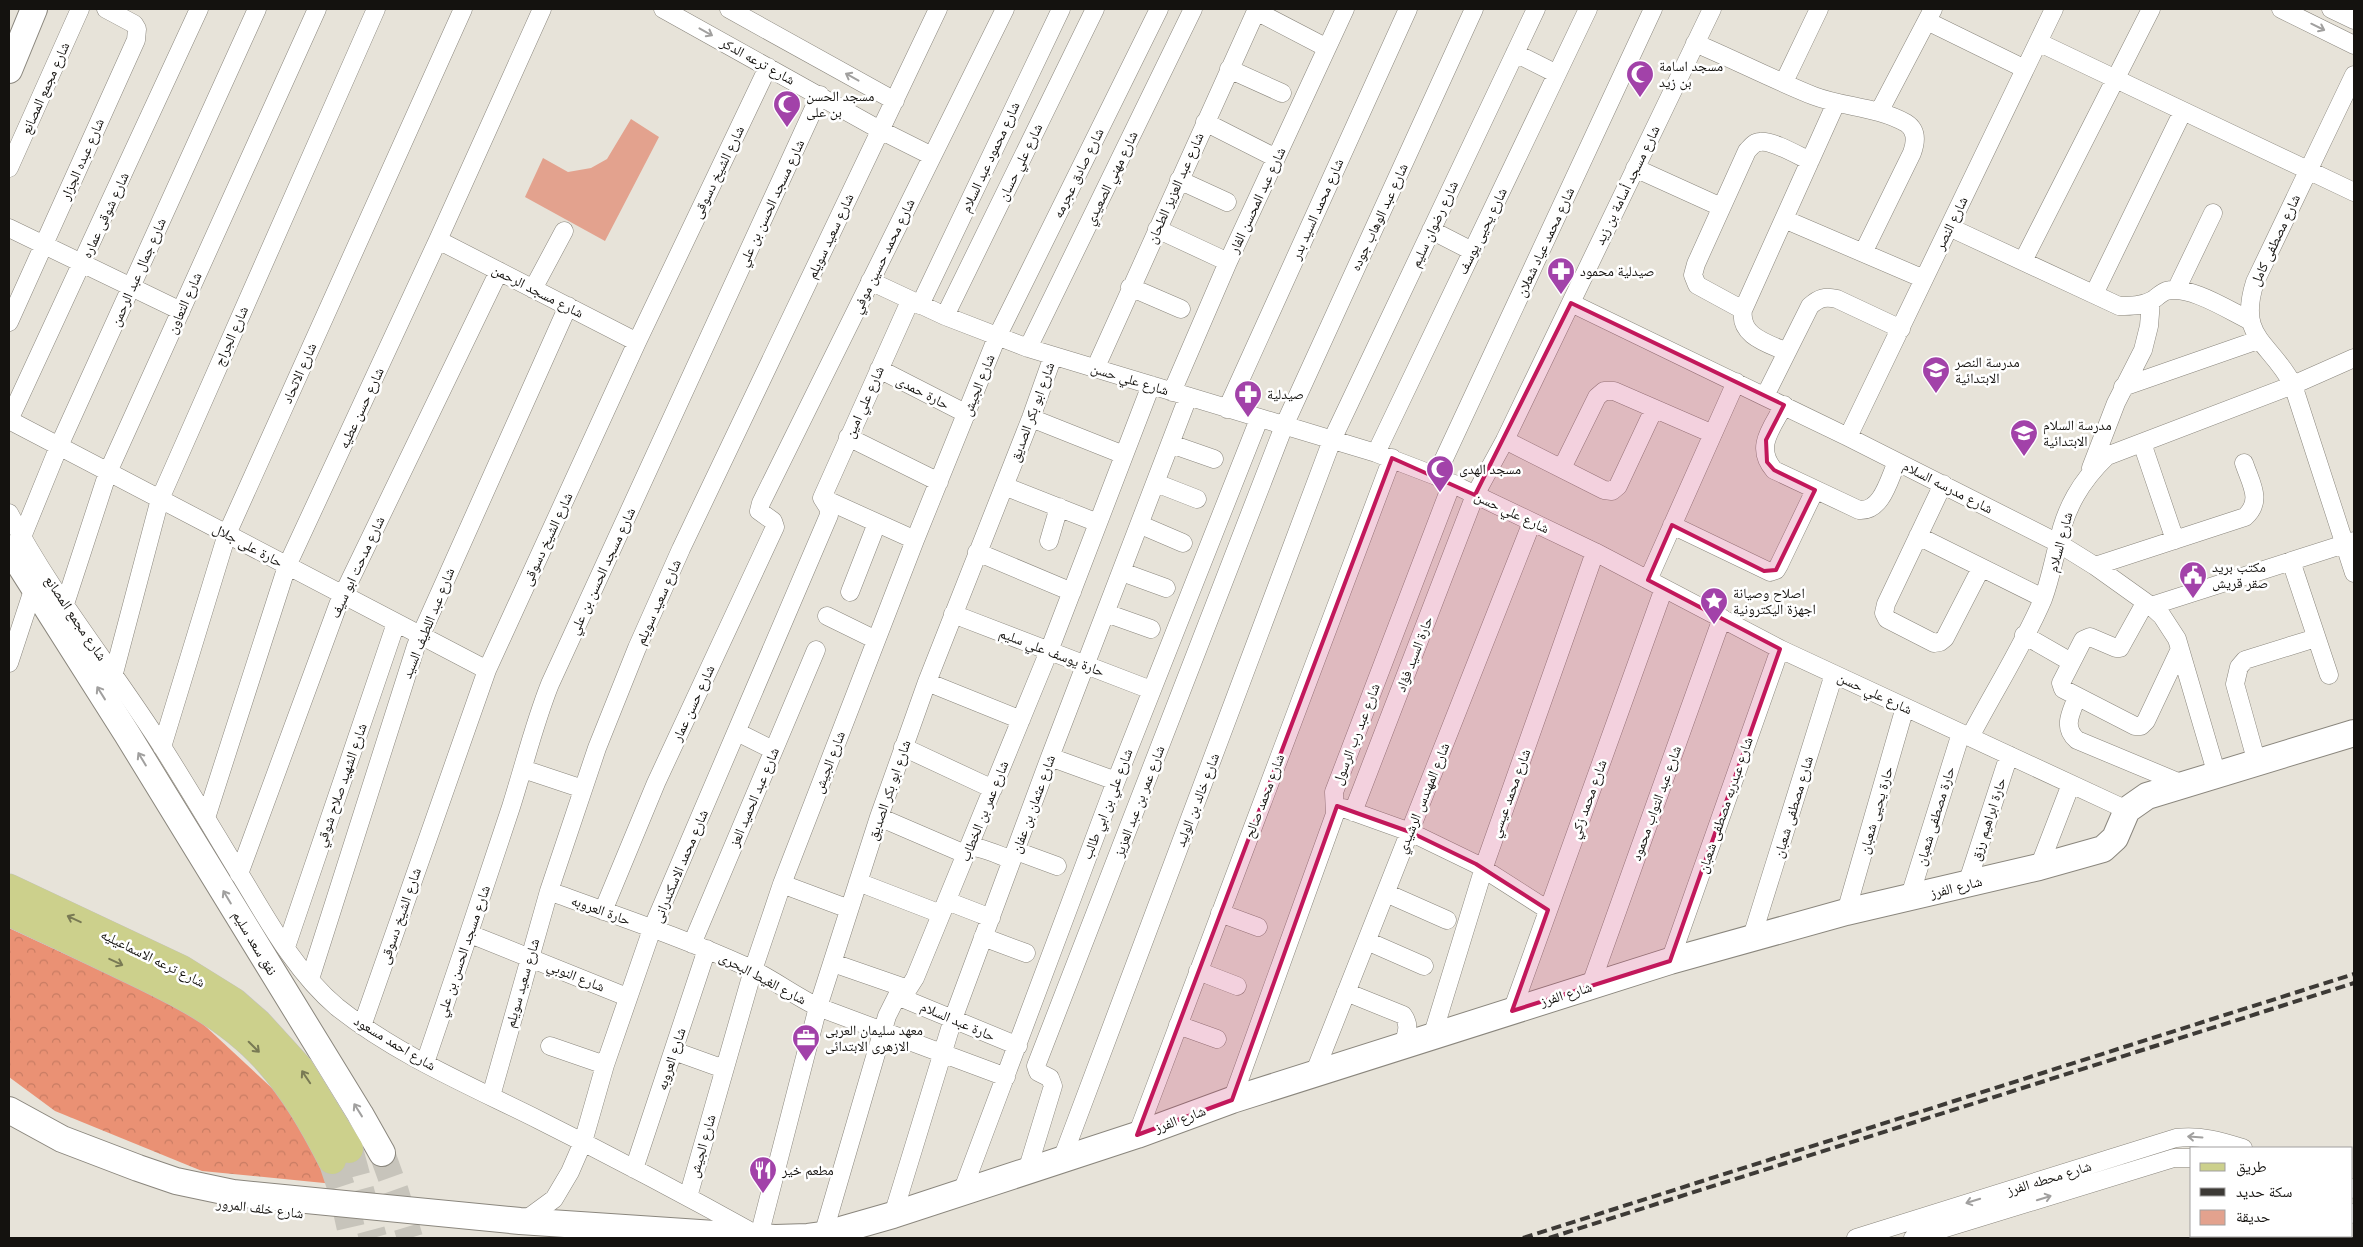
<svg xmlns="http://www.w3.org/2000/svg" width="2363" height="1247" font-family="Montserrat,'Noto Naskh Arabic',sans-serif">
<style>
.green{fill:#e3a28e}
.forest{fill:url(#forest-crowns)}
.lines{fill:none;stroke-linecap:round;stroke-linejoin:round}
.secondary-tunnel{stroke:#c7c4bb;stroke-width:26;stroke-dasharray:26 13;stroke-linecap:butt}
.primary-tunnel{stroke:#c7c4bb;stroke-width:28;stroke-dasharray:28 14;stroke-linecap:butt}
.street-casing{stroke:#8a867d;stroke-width:19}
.secondary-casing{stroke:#8a867d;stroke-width:28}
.primary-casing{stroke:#c2c1c1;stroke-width:29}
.street{stroke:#fff;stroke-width:18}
.secondary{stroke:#fff;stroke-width:26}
.primary{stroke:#ccd08c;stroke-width:28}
.rail{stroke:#3d3a36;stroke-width:4;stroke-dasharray:10 5;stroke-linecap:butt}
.oneway{stroke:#a1a09f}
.oneway2{stroke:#797a54}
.marked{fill:#c2185b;fill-opacity:0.2;stroke:#c2185b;stroke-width:4;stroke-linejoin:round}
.labels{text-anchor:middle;stroke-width:5;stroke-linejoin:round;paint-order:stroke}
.street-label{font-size:14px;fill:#14120f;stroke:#fff}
.poi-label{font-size:14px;fill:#14120f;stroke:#fff;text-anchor:start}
</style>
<defs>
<pattern id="forest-crowns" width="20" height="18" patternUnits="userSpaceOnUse" patternTransform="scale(1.25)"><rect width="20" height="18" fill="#ea9174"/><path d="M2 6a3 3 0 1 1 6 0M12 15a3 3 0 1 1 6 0" fill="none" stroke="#c87c63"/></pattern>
</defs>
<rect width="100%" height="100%" fill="#e7e3d9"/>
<path class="green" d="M631,119L659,137L605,241L525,197L543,158L568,172L591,168L607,159Z"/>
<path class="forest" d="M9,928L190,1012L289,1104L334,1184L202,1171L55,1111L9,1077Z"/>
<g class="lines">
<path class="secondary-tunnel" d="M382,1153L396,1192L410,1238"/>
<path class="primary-tunnel" d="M349,1149L373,1238
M332,1160L343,1193L353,1238"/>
<g class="street-casing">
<path id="street" d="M663,9L880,130L932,156
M729,9L895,101
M2281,9L2354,45
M2331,9L2354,20
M1256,11L1327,48
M1927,21L2025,69
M2038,42L2354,192
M1695,43C1735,60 1774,80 1814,96C1843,107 1878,107 1906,123C1917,130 1916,142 1912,153L1863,253
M1515,53L1557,74
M1229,69L1282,93
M2354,75L2255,282C2237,339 2270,341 2293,385L2354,573
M1784,82L1819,9
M1879,112L1933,9
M1205,122L1276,158
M9,168L80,9
M1635,168L1721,207
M1179,180L1227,202
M1784,219L1924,279
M1949,227L2119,306C2131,306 2142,306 2153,300C2157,297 2161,293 2166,291C2190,285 2228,310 2249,320
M9,228L181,311
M1157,229L1228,262
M1431,230L1472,251
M438,240L637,342
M2023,261L2151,9
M870,281L945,316L1028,348L1376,453L1436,476L1595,552L1780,649L2127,810
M1130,287L1181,309
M533,289L564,231
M2176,290L2213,213
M2094,294L2183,111
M1571,303L1848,437L2058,543L2095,566L2151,606L2162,616L2177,639L2217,775
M920,305L1061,9
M1743,310L1697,285L1693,275L1696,264L1747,151C1751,147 1754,142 1760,142C1772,140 1799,156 1810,161
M945,316L1095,9
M9,322L136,40L137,29L134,24L106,9
M1028,348L1193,9
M1787,352C1767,343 1739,336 1743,310L1836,103
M879,369L967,414
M1095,369L1257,9
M2123,387L2258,340
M1172,392L1228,262L1345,9
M1765,396L1810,306C1819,298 1825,296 1837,299L1901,329
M1784,405C1772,428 1754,447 1774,470L1859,510C1882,512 1889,479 1897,462
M1227,409L1408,9
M1031,418L1124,455
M9,420L487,670
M9,420L199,9
M848,437L939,482
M1848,437L2054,9
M1505,440L1604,490L1612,491L1618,486L1654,409
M2142,443L2175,540
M1171,444L1214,459
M1376,453L1588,9
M1562,468L1597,397L1604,391H1614L1713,434
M2091,468L2116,403L2143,350L2149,326L2151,301
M1436,476L1653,9
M1156,483L1197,499
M1943,484L1886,604L1884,613L1887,619L1934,643L1940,642L1945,638L1981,568
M1004,486L1098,523
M822,498L915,540
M9,513C52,596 113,669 163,748C192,794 219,840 247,886C272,928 299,975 337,1007C397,1055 471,1086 539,1120C613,1157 687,1196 759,1236L818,1007L879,817L927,682L1031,418L1053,356
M1141,525L1183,543
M1672,525L1770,572L1776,570L1779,565L1815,490
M1918,536L2043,598
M22,537L59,446L257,9
M1049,541L1059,507
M977,552L1072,592
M2291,561L2329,675
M2095,566L2245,517C2263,501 2251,484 2244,463
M1122,572L1166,588
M1648,580L1736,382
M850,592L877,523
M2145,603L2120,648H2116L2090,637L2083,640L2061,683L2063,689L2135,726H2141L2146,721L2180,649
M65,604L108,472L317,9
M2151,606L2354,541
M1106,613L1151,629
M953,614L1151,690
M827,616L876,640
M2024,635L2071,662
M9,663L34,587
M114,673L160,499L376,9
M927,682L1021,720
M2077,697C2071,713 2062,727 2077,740L2185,785
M737,732L773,750
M1970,737C1994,691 2023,646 2043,599C2050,580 2053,563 2058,544C2065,508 2081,481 2107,456L2293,385L2354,358
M162,747L227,534L463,9
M903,747L993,789
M1050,757L1116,781
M2257,763L2235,684L2239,667L2245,660L2316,638
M523,769L583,789
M1343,808L1410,832L1476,864L1548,910
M1353,812L1475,495L1505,440L1712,9
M879,817L958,851C966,853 970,846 978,848C989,850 1001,856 1012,860
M206,818L287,566L438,240L542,9
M1016,851L1057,866
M2039,867L2071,784
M239,874L338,605L499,271
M858,882L941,914
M782,884L849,909
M1967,884L2009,755
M549,891C614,915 681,937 745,966C770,977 793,995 818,1007L1006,1077
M1386,893L1447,920
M1909,899L1961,733
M947,901L991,918
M603,911L656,783L775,527L773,521L759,511L761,503L1005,9
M1846,912L1905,707
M1220,913L1258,927
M470,934L627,997
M983,937L1026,953
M1751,940L1834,674
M1367,941L1424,966
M692,944L816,650
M286,947L396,623
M1670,961L1780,649
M833,963L908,989
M1198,971L1237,986
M310,979L416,646L568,306
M1590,987L1722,618
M1346,992L1403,1015C1411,1026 1406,1034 1403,1046
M897,996L1018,1046
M1512,1011L1664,588
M1178,1025L1217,1039
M362,1026L487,670L637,342L768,67
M1432,1037L1486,861L1595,552
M550,1046L605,1065
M674,1051L724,1069
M425,1063C454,978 483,892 511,807C524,766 534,724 550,684L820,95
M1314,1074L1532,522
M491,1096L549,891L597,748L637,648L681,549L938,9
M1232,1100L1335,814L1334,792L1452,483
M1137,1135L1392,458
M1062,1159L1332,440L1536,9
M634,1169L707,949
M1027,1171L1053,1086L1050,1078L1038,1072L1036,1066L1284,426L1474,9
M2352,1188L2354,1189
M962,1192L1116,781L1259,419
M688,1197L753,970L782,884L915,540L997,337L1159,9
M2352,1213L2354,1214
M893,1215L953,1019L1050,757L1188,397
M524,1221L554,1199L570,1172L583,1142L605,1065L652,929L829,515V509L822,498L910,301
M823,1235L887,1016L897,996L908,989L915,978L1049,651L1151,385
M1856,1238L2176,1138C2200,1135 2220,1141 2243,1148
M1913,1238L2161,1162L2174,1158H2192"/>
</g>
<g class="secondary-casing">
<path id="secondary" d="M9,70L34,9
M9,548L127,734L360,1114L382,1153
M9,1110L62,1139L138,1168L176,1181L233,1193L520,1221L775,1238L808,1237L823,1235L893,1215L1137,1135L1232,1100L1670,961L1846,912L2039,867L2103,849L2115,838L2127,810L2147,796L2354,733"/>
</g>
<g class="primary-casing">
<path id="primary" d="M9,888L181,969L234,1002L258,1023L300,1069L349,1149
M9,912C46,929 82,946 119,964C174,990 227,1015 268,1061C295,1091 314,1125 332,1160"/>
</g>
<use href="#street" class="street"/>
<use href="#secondary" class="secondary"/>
<use href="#primary" class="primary"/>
<path class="rail" d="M1523,1238L2354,974
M1549,1238L2354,983"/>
</g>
<defs><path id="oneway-shaft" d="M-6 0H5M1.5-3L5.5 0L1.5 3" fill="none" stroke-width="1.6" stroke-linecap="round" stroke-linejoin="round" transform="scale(1.25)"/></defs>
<g class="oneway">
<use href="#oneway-shaft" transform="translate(2318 27) rotate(26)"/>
<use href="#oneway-shaft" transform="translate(706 32) rotate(29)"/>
<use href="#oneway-shaft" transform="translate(852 77) rotate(-151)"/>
<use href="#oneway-shaft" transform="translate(101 693) rotate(-122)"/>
<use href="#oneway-shaft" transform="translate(142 759) rotate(-121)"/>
<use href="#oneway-shaft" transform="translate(227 897) rotate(-121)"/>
<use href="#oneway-shaft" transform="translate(358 1110) rotate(-122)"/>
<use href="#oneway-shaft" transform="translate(2195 1137) rotate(-176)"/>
<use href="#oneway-shaft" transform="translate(2044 1198) rotate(-17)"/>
<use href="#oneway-shaft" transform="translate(1973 1201) rotate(163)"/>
</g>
<g class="oneway2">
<use href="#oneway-shaft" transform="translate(74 919) rotate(-155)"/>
<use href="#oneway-shaft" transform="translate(116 962) rotate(25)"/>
<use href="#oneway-shaft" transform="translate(254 1047) rotate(45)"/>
<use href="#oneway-shaft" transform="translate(306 1077) rotate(-124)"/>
</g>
<path class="marked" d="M1571,303L1784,405L1766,440L1767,462L1774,470L1815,490L1776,570L1764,571L1672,525L1648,580L1780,649L1670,961L1512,1011L1548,910L1476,864L1410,832L1337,806L1232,1100L1137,1135L1392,458L1475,495Z"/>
<defs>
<g id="mosque-pin" transform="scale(1.4375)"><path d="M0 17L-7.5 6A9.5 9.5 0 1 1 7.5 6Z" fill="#a242a9" stroke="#fff"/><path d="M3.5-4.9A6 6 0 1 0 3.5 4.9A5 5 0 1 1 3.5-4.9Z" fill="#fff"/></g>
<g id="pharmacy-pin" transform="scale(1.4375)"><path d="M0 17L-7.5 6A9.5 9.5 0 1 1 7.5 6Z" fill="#a242a9" stroke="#fff"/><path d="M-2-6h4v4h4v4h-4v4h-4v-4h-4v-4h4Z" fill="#fff"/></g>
<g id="school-pin" transform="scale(1.4375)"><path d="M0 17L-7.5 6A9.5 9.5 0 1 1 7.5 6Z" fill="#a242a9" stroke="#fff"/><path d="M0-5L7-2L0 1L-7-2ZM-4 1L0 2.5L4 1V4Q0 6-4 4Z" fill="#fff"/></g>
<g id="civic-pin" transform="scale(1.4375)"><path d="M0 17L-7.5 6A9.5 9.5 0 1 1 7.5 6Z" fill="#a242a9" stroke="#fff"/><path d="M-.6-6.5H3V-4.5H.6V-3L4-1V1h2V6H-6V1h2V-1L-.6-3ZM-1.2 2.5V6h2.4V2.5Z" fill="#fff"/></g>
<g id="sight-pin" transform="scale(1.4375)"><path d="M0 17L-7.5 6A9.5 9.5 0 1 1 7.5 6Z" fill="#a242a9" stroke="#fff"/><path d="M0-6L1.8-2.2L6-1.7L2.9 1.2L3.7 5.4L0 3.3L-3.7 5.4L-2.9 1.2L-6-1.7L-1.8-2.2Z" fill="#fff"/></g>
<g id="office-pin" transform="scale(1.4375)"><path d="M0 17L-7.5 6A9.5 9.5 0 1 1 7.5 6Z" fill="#a242a9" stroke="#fff"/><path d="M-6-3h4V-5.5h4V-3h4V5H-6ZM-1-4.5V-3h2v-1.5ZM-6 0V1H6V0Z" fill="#fff"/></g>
<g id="restaurant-pin" transform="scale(1.4375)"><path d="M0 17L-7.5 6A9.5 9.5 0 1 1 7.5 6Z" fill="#a242a9" stroke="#fff"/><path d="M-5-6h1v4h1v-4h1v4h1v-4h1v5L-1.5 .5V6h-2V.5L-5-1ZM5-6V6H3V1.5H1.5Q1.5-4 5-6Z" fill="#fff"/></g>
</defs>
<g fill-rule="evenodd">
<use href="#mosque-pin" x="1640" y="74"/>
<use href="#mosque-pin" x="787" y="104"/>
<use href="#pharmacy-pin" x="1561" y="271"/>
<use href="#school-pin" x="1936" y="370"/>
<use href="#pharmacy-pin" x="1248" y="394"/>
<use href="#school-pin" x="2024" y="433"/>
<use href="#mosque-pin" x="1440" y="469"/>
<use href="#civic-pin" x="2193" y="575"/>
<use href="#sight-pin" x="1714" y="601"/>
<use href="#office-pin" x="806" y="1038"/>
<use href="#restaurant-pin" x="763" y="1170"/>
</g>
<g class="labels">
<g class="street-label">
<text transform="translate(758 61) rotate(29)" y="5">شارع ترعه الدكر</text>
<text transform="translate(45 88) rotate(-66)" y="5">شارع مجمع المصانع</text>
<text transform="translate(990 157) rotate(-65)" y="5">شارع محمود عبد السلام</text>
<text transform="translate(82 159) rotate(-66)" y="5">شارع عبده الجزار</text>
<text transform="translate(1020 162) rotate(-64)" y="5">شارع علي حسان</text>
<text transform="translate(718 172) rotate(-64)" y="5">شارع الشيخ دسوقى</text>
<text transform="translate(1078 173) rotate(-64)" y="5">شارع صادق عجرمه</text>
<text transform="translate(1111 178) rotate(-64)" y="5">شارع مهني الصعيدي</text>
<text transform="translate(1627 185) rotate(-64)" y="5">شارع مسجد أسامة بن زيد</text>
<text transform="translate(1175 188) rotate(-66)" y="5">شارع عبد العزيز الطحان</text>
<text transform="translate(1257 200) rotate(-65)" y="5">شارع عبد المحسن الفار</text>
<text transform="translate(771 203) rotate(-65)" y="5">شارع مسجد الحسن بن علي</text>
<text transform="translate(1317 209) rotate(-66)" y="5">شارع محمد السيد بدر</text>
<text transform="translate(105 215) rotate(-65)" y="5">شارع شوقى عماره</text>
<text transform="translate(1379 217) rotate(-65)" y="5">شارع عبد الوهاب جوده</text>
<text transform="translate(1951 223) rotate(-64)" y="5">شارع النصر</text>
<text transform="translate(1434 224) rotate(-65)" y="5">شارع رضوان سليم</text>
<text transform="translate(1482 231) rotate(-64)" y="5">شارع يحيى يوسف</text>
<text transform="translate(830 236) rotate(-65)" y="5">شارع سعيد سويلم</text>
<text transform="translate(2275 240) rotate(-65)" y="5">شارع مصطفى كامل</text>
<text transform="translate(1545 242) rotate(-65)" y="5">شارع محمد عياد شعلان</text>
<text transform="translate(883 256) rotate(-64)" y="5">شارع محمد حسين موفي</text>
<text transform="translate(138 272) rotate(-66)" y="5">شارع جمال عبد الرحمن</text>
<text transform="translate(538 291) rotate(27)" y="5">شارع مسجد الرحمن</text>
<text transform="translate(184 303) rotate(-66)" y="5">شارع التعاون</text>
<text transform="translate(231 336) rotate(-66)" y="5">شارع الجراج</text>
<text transform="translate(299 373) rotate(-66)" y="5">شارع الاتحاد</text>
<text transform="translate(1130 379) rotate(17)" y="5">شارع علي حسن</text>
<text transform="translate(978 385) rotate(-68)" y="5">شارع الجيش</text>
<text transform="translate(923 392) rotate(27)" y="5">حارة حمدى</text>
<text transform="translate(864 402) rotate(-66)" y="5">شارع علي امين</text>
<text transform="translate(361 408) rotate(-65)" y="5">شارع حسن عطيه</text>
<text transform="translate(1032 412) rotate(-70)" y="5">شارع ابو بكر الصديق</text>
<text transform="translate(1948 487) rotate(27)" y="5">شارع مدرسه السلام</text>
<text transform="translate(1512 512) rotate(25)" y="5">شارع علي حسن</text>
<text transform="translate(547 539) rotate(-65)" y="5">شارع الشيخ دسوقى</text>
<text transform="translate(2060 542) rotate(-75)" y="5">شارع السلام</text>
<text transform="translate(248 545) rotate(28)" y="5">حارة على جلال</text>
<text transform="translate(357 567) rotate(-65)" y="5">شارع مدحت ابو سيف</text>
<text transform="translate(602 571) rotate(-65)" y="5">شارع مسجد الحسن بن علي</text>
<text transform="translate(658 602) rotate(-66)" y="5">شارع سعيد سويلم</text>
<text transform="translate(76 618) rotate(56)" y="5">شارع مجمع المصانع</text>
<text transform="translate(428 623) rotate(-68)" y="5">شارع عبد اللطيف السيد</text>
<text transform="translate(1052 652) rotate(21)" y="5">حارة يوسف علي سليم</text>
<text transform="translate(1414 654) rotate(-69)" y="5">حارة السيد فؤاد</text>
<text transform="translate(1875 693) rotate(25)" y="5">شارع علي حسن</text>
<text transform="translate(693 703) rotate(-65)" y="5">شارع حسن عمار</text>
<text transform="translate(1356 734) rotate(-69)" y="5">شارع عبد رب الرسول</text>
<text transform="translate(829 762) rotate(-69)" y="5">شارع الجيش</text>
<text transform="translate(341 785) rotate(-71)" y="5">شارع الشهيد صلاح شوقي</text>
<text transform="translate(889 790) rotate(-71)" y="5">شارع ابو بكر الصديق</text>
<text transform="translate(1510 793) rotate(-70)" y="5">شارع محمد عيسي</text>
<text transform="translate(1264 796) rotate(-69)" y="5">شارع محمد صالح</text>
<text transform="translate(754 797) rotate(-67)" y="5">شارع عبد الحميد العز</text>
<text transform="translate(1423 798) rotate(-68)" y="5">شارع المهندس الرشيدي</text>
<text transform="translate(1588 799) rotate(-70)" y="5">شارع محمد زكي</text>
<text transform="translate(1197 800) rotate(-69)" y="5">شارع خالد بن الوليد</text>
<text transform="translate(1139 801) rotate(-69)" y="5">شارع عمر بن عبد العزيز</text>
<text transform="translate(1656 803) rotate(-70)" y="5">شارع عبد التواب محمود</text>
<text transform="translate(1033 804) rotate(-70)" y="5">شارع عثمان بن عفان</text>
<text transform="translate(1107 804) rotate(-69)" y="5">شارع علي بن ابي طالب</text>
<text transform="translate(1725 805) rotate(-71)" y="5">شارع عبدربه مصطفى شعبان</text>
<text transform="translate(1793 807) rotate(-73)" y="5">شارع مصطفى شعبان</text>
<text transform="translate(1876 810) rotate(-74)" y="5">حارة يحيى شعبان</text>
<text transform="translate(984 811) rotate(-68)" y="5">شارع عمر بن الخطاب</text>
<text transform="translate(1935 816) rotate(-73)" y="5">حارة مصطفى شعبان</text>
<text transform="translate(1988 819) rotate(-72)" y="5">حارة ابراهيم رزق</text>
<text transform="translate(680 866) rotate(-67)" y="5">شارع محمد الاسكندرانى</text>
<text transform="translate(1956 887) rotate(-14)" y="5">شارع الفرز</text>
<text transform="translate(601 910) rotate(20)" y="5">حارة العروبه</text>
<text transform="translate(400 916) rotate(-71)" y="5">شارع الشيخ دسوقى</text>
<text transform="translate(255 943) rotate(59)" y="5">نفق سعد سليم</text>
<text transform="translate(463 951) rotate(-71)" y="5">شارع مسجد الحسن بن علي</text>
<text transform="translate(153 958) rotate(26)" y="5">شارع ترعه الاسماعيليه</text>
<text transform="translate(576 976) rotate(22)" y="5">شارع النوبي</text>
<text transform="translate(763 978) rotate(28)" y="5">شارع الغيط البحرى</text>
<text transform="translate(522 983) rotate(-74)" y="5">شارع سعيد سويلم</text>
<text transform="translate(1566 994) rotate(-17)" y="5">شارع الفرز</text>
<text transform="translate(958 1021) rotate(23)" y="5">حارة عبد السلام</text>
<text transform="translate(395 1043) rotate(31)" y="5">شارع احمد مسعود</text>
<text transform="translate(671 1059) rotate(-72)" y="5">شارع العروبه</text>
<text transform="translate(1180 1119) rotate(-20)" y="5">شارع الفرز</text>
<text transform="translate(702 1146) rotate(-74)" y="5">شارع الجيش</text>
<text transform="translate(2049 1178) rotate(-17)" y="5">شارع محطه الفرز</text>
<text transform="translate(260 1208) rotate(7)" y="5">شارع خلف المرور</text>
</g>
<g class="poi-label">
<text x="1659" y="71">مسجد اسامة<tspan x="1659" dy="16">بن زيد</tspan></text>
<text x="806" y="101">مسجد الحسن<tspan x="806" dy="16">بن على</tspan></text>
<text x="1580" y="276">صيدلية محمود</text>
<text x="1955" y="367">مدرسة النصر<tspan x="1955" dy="16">الابتدائية</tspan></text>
<text x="1267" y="399">صيدلية</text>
<text x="2043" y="430">مدرسة السلام<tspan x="2043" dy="16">الابتدائية</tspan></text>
<text x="1459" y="474">مسجد الهدى</text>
<text x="2212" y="572">مكتب بريد<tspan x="2212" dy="16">صقر قريش</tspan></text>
<text x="1733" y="598">اصلاح وصيانة<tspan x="1733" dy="16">اجهزة اليكترونية</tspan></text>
<text x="825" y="1035">معهد سليمان العربى<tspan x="825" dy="16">الازهرى الابتدائى</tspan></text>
<text x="782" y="1175">مطعم خير</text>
</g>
</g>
<rect width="2363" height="1247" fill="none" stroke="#14120f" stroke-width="20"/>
<rect x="2190" y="1147" width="162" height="90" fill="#ffffff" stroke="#a1a09f"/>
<rect x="2200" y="1163" width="25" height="8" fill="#ccd08c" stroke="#a1a09f"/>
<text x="2236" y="1172" font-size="15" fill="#14120f">طريق</text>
<rect x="2200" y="1188" width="25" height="8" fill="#3d3a36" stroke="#a1a09f"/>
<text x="2236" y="1197" font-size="15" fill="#14120f">سكة حديد</text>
<rect x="2200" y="1210" width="25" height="15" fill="#e3a28e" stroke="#a1a09f"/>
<text x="2236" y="1222" font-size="15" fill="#14120f">حديقة</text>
</svg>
